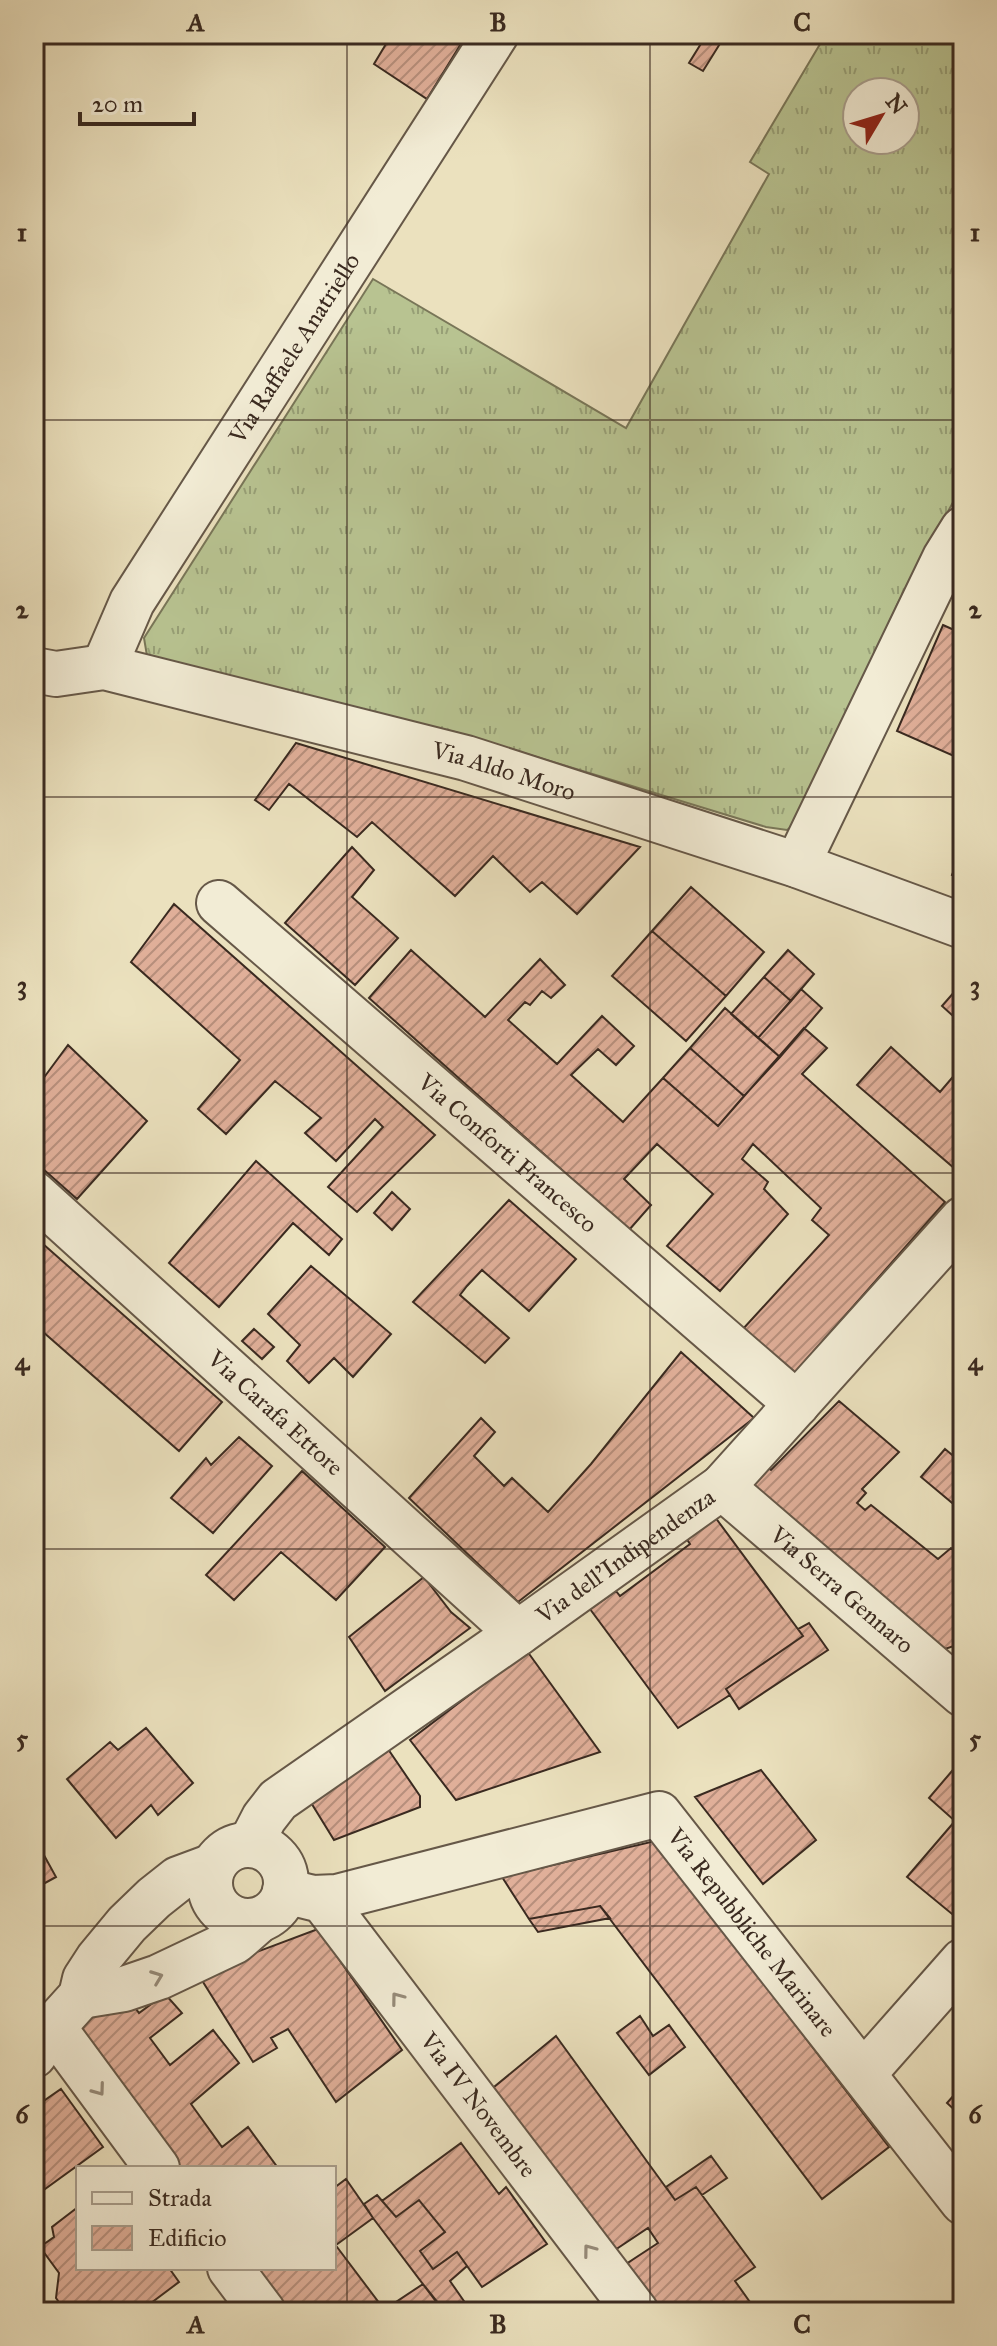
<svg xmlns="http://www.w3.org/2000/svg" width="997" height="2346" font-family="'IM FELL Great Primer',serif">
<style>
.grass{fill:url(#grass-tufts);stroke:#797658;stroke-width:2;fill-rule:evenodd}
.building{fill:url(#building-hatch);stroke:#3a2a20;stroke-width:2}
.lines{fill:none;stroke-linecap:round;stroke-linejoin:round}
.minor-casing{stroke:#665848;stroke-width:48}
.minor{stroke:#f2ecd5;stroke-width:44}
.oneway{stroke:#968b7a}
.grid{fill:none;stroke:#3a2a20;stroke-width:2;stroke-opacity:0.55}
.labels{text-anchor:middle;stroke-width:8;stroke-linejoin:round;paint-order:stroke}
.street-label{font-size:24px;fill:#3a2a20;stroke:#f2ecd5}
.neatline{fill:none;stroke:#3a2a20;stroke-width:3}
.grid-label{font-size:26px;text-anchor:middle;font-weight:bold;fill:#3a2a20}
</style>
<defs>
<pattern id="grass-tufts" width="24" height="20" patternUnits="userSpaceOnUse" patternTransform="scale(2)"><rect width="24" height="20" fill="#b8c391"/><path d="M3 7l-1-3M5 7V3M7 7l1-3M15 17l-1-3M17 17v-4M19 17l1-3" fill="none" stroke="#979f76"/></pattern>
<pattern id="building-hatch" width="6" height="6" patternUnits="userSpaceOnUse" patternTransform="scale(2)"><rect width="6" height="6" fill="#e0af99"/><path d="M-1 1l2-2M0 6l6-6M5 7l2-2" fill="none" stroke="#b78f7c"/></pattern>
</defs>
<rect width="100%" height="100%" fill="#ebe1be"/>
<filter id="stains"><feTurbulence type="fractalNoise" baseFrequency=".0025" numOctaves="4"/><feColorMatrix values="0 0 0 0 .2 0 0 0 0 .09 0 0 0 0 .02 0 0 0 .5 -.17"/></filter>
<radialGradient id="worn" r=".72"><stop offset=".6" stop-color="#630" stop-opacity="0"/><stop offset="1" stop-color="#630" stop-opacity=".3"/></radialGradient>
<path class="grass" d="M826,34H963V484L898,603L800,820L787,830L766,827L455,732L148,662L144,638L373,279L626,428L769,174L750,162ZM857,92H905V140H857Z"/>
<path class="building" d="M392,34H467L427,99L374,64Z
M707,34H726L703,71L689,63Z
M943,625L963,634V760L897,731Z
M296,743L640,847L577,914L542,882L530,892L493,856L455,896L372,822L357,837L289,784L269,810L255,800Z
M352,847L374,870L352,897L398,938L355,985L285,923Z
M963,847V880L952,875Z
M691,887L764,952L726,996L652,931Z
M174,904L435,1135L357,1212L328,1187L383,1127L375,1119L336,1161L305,1133L321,1118L275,1081L226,1134L198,1109L240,1060L131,962Z
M652,931L726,996L686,1041L612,976Z
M411,950L485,1017L540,959L565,985L551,998L542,991L530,1005L525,1002L508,1020L557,1064L602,1016L634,1046L616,1065L598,1049L571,1075L623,1122L663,1078L718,1126L804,1028L827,1048L802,1074L945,1202L792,1376L742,1330L829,1235L812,1220L821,1208L753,1144L742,1159L768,1182L764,1189L788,1214L720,1291L667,1246L713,1194L657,1144L624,1179L651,1205L629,1230L369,998Z
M788,950L814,974L791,1001L764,977Z
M764,977L791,1001L758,1038L731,1014Z
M963,982V1025L942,1006Z
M801,989L822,1008L780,1057L758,1038Z
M725,1008L780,1057L744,1096L690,1048Z
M68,1045L147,1121L77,1199L34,1161V1091Z
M891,1047L940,1092L963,1065V1158L954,1168L857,1085Z
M690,1048L744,1096L718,1126L663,1078Z
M256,1161L342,1239L329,1255L293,1223L219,1307L169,1263Z
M392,1192L410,1209L392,1230L374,1213Z
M509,1200L576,1259L529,1311L482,1270L467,1286L460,1295L509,1338L485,1363L413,1302Z
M34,1236L222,1402L179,1451L34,1324Z
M311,1266L391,1334L353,1377L334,1358L309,1383L287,1361L300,1345L268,1314Z
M254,1329L274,1347L262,1359L242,1341Z
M681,1352L754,1418L518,1602L409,1498L481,1418L495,1432L474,1456L504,1486L512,1478L548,1512L591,1464Z
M839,1401L899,1452L862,1489L866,1493L857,1503L865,1510L871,1505L938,1559L951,1548L963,1559V1573L960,1575L963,1577V1643L942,1650L741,1488L763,1464L771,1470Z
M239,1437L272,1466L213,1533L171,1498L206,1458L211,1465Z
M945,1449L963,1464V1512L921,1477Z
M302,1471L385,1547L336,1600L281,1552L234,1600L206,1575Z
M715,1517L803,1636L726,1689L730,1695L678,1728L590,1609L616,1591L620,1596L690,1544L686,1538Z
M424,1577L451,1612L470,1628L385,1691L349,1637Z
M809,1623L828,1650L739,1709L726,1689L803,1636L798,1629Z
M527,1651L600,1752L456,1800L410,1740Z
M146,1728L193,1783L158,1815L151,1805L116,1838L67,1779L110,1742L118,1750Z
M388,1749L420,1796V1807L334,1840L310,1801Z
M963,1758V1923L907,1877L955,1821L929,1798Z
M761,1770L816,1840L763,1884L695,1797Z
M34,1837L56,1877L34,1889Z
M655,1841L889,2147L822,2199L600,1906L529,1919L502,1877Z
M600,1906L610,1918L538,1932L529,1919Z
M318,1929L402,2050L336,2102L288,2029L271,2038L277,2048L253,2062L198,1974Z
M165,1994L182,2013L150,2038L170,2065L213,2030L239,2063L191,2104L222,2147L248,2127L278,2168H177L78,2036L79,2021L131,2002L139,2013Z
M640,2016L653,2036L669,2025L685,2047L649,2075L617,2033Z
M556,2036L675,2200L696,2187L755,2267L735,2281L757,2312H656L623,2266L658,2243L648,2228L612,2252L488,2092Z
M963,2085V2114H959L947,2103Z
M61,2089L103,2147L34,2197V2124L43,2118L35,2107Z
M461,2143L499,2194L506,2187L547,2244L482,2287L457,2252L433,2269L420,2251L445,2232L419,2200L396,2217L382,2201Z
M711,2156L727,2178L702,2195L696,2187L675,2200L666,2187Z
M346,2179L373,2218L336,2245L334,2243V2188Z
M377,2195L396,2217L419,2200L445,2232L420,2251L433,2269L457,2252L467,2266L450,2281L466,2304L457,2312H444L373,2218L364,2204Z
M78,2207V2268H169L179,2282L139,2312H66L56,2298L59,2273L40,2247L54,2237L52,2227Z
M334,2243L386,2312H287L253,2268H334Z
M423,2284L439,2304L428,2312H386L384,2310Z"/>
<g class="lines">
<g class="minor-casing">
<g id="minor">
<path id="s1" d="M104,667L132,602L496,34"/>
<path id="s2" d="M34,670L56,674L104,667L466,758L797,865L963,926"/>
<path d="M797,865L945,558L963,529"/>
<path id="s3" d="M219,903L797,1404"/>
<path id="s4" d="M34,1194L518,1633"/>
<path id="s5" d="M722,1487L963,1694"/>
<circle cx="248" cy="1883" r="38"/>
<path id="s6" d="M250,1845L264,1818L278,1800L518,1633L722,1487L963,1219"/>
<path id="s7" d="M285,1891L313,1898L337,1897L659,1814L963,2202"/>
<path id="s8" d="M321,1898L636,2312"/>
<path d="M81,1996L124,1989L159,1977L235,1941L258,1921"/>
<path d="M53,2027L157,2168"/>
<path d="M34,2055L53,2027L81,1996L85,1979L98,1959L127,1924L154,1898L178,1879L213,1866"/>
<path d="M864,2073L963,1961"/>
<path d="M230,2268L263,2312"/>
</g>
</g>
<use href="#minor" class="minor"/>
</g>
<defs><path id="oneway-chevron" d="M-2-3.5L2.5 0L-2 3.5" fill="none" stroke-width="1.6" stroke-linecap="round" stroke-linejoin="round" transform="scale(2)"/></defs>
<g class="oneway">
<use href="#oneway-chevron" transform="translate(157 1977) rotate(-21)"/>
<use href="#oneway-chevron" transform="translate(397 1998) rotate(-127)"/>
<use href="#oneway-chevron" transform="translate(99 2090) rotate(54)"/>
<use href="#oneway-chevron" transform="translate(589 2250) rotate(-127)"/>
</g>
<path class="grid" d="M347,34V2312M650,34V2312M34,420H963M34,797H963M34,1173H963M34,1549H963M34,1926H963"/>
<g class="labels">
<g class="street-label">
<text dy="8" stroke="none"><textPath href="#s1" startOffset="372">Via Raffaele Anatriello</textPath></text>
<text dy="8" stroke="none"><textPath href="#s2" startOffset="484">Via Aldo Moro</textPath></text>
<text dy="8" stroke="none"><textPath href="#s3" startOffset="382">Via Conforti Francesco</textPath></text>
<text dy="8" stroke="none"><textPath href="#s4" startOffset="326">Via Carafa Ettore</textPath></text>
<text dy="8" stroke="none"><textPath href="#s6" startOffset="478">Via dell'Indipendenza</textPath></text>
<text dy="8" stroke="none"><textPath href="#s5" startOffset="158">Via Serra Gennaro</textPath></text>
<text dy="8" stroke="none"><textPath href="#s7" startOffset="536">Via Repubbliche Marinare</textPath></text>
<text dy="8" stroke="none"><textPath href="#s8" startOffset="260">Via IV Novembre</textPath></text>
</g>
</g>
<rect width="997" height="2346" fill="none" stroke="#ebe1be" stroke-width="88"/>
<rect x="76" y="2166" width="260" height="104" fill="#f2ecd5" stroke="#a89e8d" stroke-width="2"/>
<rect x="92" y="2192" width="40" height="12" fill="#f2ecd5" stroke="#a89e8d" stroke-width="2"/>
<text x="148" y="2206" font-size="24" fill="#3a2a20">Strada</text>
<rect x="92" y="2226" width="40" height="24" fill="url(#building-hatch)" stroke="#a89e8d" stroke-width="2"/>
<text x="148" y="2246" font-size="24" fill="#3a2a20">Edificio</text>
<g transform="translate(881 116) rotate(52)"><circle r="38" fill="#f2ecd5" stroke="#a89e8d" stroke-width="2"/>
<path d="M0-6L14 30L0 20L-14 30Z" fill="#8f2418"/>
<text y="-12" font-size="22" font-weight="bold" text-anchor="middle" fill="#3a2a20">N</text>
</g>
<path d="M80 112v12h114v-12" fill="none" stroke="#3a2a20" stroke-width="4"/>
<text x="92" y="112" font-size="24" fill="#3a2a20" stroke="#f2ecd5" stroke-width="6" paint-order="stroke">20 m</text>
<rect x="44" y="44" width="909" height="2258" class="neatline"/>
<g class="grid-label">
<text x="196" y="31">A</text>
<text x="498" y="31">B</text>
<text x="802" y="31">C</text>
<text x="22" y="241">1</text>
<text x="975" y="241">1</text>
<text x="22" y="618">2</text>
<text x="975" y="618">2</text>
<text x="22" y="994">3</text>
<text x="975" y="994">3</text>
<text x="22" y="1370">4</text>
<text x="975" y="1370">4</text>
<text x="22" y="1747">5</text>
<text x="975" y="1747">5</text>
<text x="22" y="2123">6</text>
<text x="975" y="2123">6</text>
<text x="196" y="2333">A</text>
<text x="498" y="2333">B</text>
<text x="802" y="2333">C</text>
</g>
<rect width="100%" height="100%" filter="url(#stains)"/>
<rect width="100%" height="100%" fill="url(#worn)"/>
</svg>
